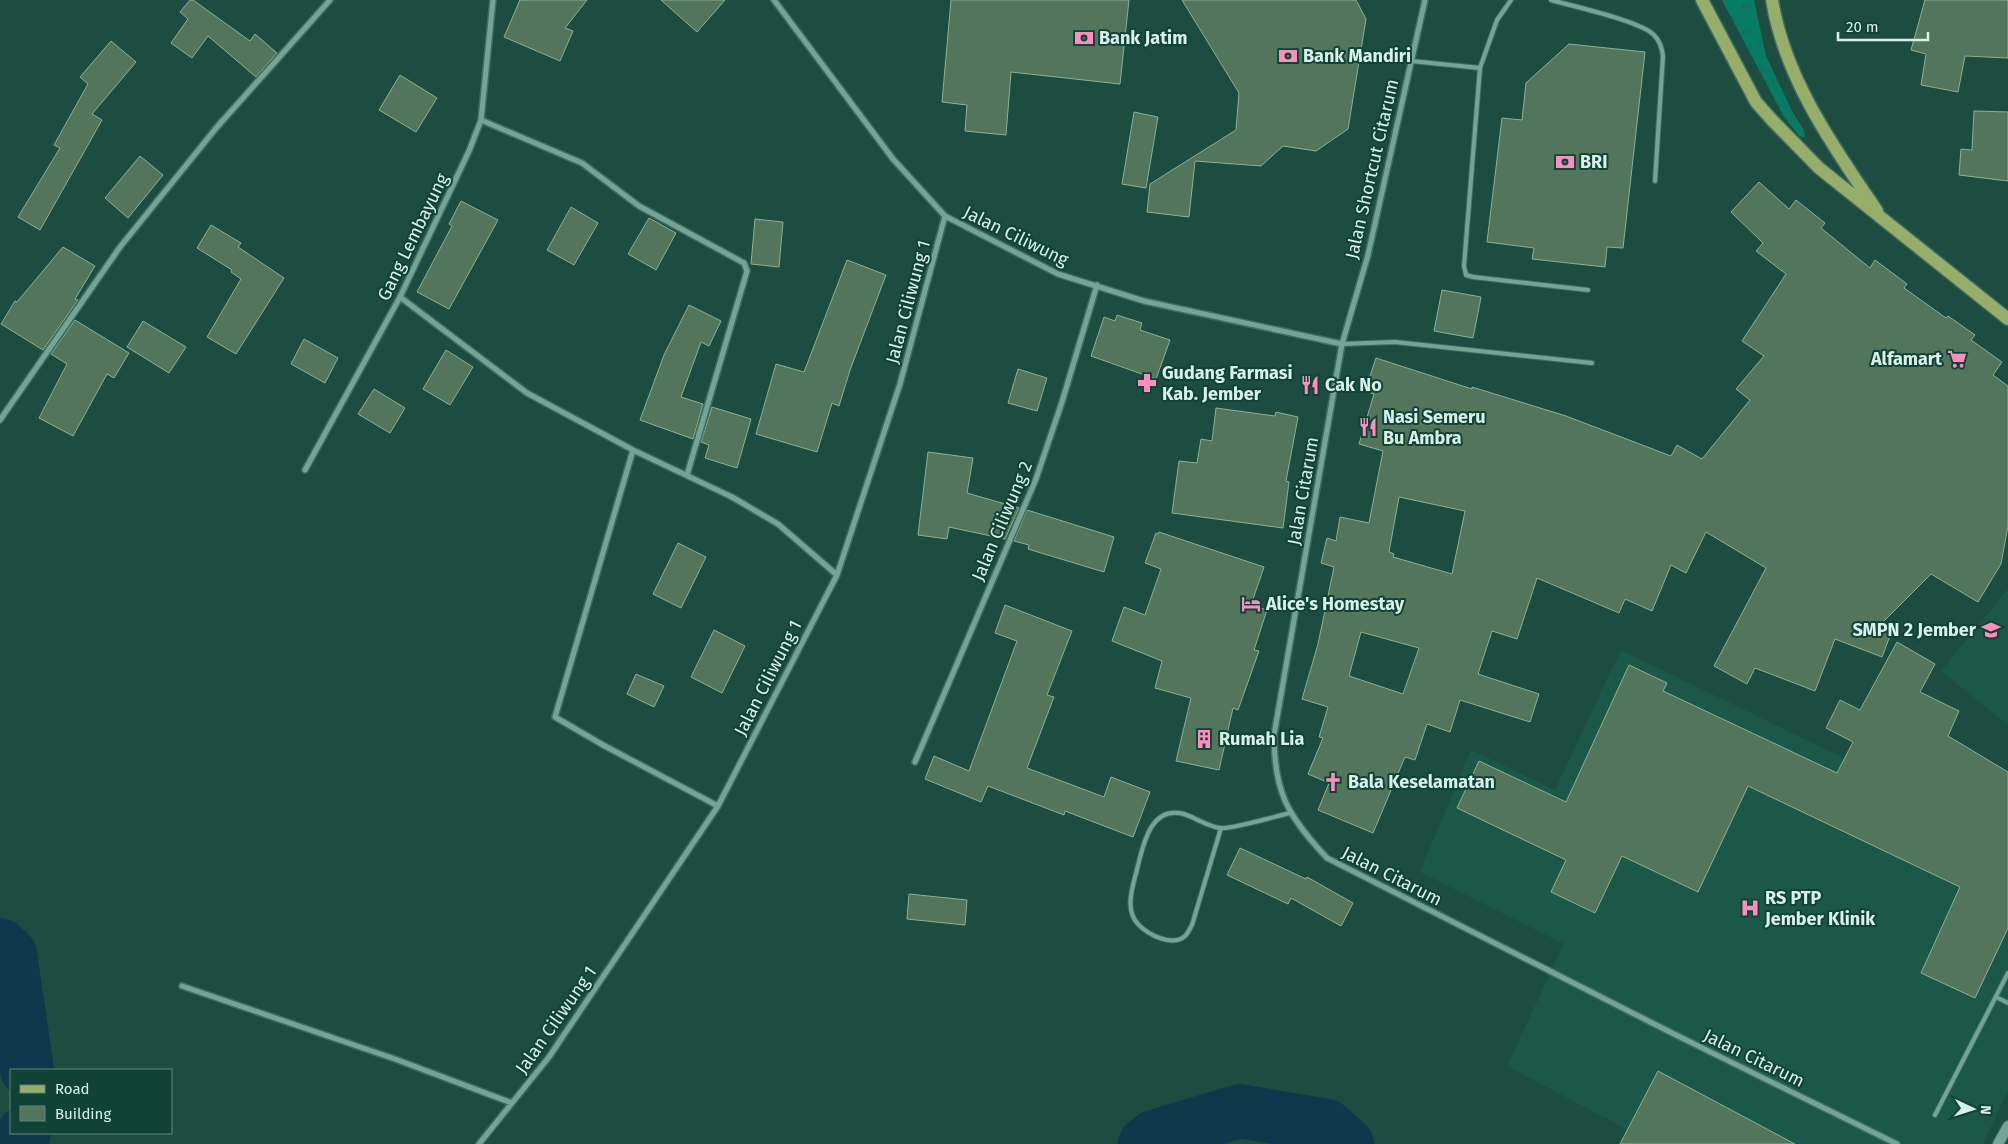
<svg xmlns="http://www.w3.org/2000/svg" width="2008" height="1144" font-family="'Fira Sans',sans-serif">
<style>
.built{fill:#1c5848}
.grass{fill:url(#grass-tufts)}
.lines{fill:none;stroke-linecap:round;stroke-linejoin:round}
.river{stroke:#0f384c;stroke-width:54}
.building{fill:#52755b;stroke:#8cb196;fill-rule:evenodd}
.lane-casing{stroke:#416c61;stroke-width:6}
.street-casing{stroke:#416c61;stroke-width:8}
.secondary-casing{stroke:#416c61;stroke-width:12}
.primary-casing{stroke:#416c61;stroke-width:15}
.lane{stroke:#74a495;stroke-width:4}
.street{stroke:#74a495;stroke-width:5}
.secondary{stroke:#74a495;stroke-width:10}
.primary{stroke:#96ae69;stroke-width:12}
.labels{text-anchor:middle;stroke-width:4;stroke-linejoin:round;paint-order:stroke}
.poi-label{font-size:18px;font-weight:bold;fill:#d9f2e9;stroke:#114236;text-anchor:start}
.street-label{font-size:18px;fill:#d9f2e9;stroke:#114236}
</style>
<defs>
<pattern id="grass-tufts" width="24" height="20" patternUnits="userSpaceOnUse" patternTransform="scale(1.25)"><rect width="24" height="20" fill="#077b63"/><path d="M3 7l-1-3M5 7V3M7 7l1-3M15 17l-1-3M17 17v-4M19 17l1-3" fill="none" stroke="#246254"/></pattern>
</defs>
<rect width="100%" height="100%" fill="#1d4d40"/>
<path class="built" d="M2008,589V725L1941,671Z
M1621,650L2008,838V1090L1983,1144H1655L1507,1066L1564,944L1420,872L1471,750L1555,790Z"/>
<path class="grass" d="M1722,0H1754L1766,56L1793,113L1804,130L1805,137L1799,136L1783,115Z"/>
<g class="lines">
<path class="river" d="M0,945L10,954L27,1070
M22,1144L24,1133
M1145,1144L1153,1137L1240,1111L1327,1126L1347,1144"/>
</g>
<path class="building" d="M190,0H193L250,41L255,34L277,53L256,77L208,36L192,58L171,43L188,19L180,12Z
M520,0H587L565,28L573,31L560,61L504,37Z
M661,0H725L697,32Z
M951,0H1129L1120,84L1011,72L1006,135L965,131L967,105L942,102Z
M1182,0H1356L1366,19L1348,129L1316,151L1283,146L1261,166L1195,161L1189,217L1147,212L1150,184L1236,130L1239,93Z
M1925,0H2008V58L1965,56L1958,92L1921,85L1926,54L1911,50Z
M111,41L136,62L92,114L102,120L40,230L18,217L60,148L54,145L88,84L80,77Z
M1569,44L1645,52L1623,248L1607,247L1605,267L1532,259L1534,248L1487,242L1502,118L1522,120L1526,83Z
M400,75L437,98L416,132L379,110Z
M1974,111L2008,112V181L1959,175L1961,149L1972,150Z
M1134,112L1158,117L1146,188L1122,184Z
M140,156L163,175L128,218L105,198Z
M1759,182L1789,209L1796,200L1825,223L1821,228L1870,268L1875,260L1907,284L1904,288L1946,318L1948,316L1975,335L1971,340L2002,362L1993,375L2008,386V526L2001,564L1978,602L1931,574L1881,624L1893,628L1882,657L1835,639L1815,691L1755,668L1747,684L1714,666L1766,568L1706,532L1686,573L1671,565L1652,611L1625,599L1619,613L1537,578L1517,639L1492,631L1478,674L1539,694L1530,722L1460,700L1450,732L1427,724L1415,760L1405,757L1373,833L1318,810L1329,783L1308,774L1323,738L1319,737L1328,707L1302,699L1318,644L1334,567L1321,563L1327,538L1336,541L1340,517L1369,523L1383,451L1359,444L1374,394L1365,391L1376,358L1472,389V387L1566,416L1671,456L1677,445L1702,459L1750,400L1736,389L1764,356L1742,341L1786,274L1756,251L1763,243L1731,212ZM1399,497L1465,511L1452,574L1393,557L1394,554L1389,552ZM1361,632L1419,648L1403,694L1349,676Z
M461,201L498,220L449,309L417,292L452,226L449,224Z
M571,207L598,223L574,265L547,250Z
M649,218L676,233L656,270L628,254Z
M755,219L783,222L779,267L751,264Z
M211,225L241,243L238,247L284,278L236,354L207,337L241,279L231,272L232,270L197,248Z
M63,247L95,266L75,299L78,300L43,350L1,324L15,301L17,302Z
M847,260L886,275L850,370L839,406L832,403L817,452L756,434L776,364L804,372Z
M1442,290L1481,297L1473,338L1434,331Z
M689,305L721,321L709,346L701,342L681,397L703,404L693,439L640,420L664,355Z
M1117,315L1142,323L1140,330L1170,340L1156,379L1091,356L1104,317L1115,321Z
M75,320L129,353L114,378L107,374L73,436L39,418L67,364L51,354Z
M143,321L186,347L169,373L127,347Z
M304,339L338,358L325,383L291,364Z
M446,350L473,367L450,405L423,389Z
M1018,369L1047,378L1037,411L1008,403Z
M374,389L405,408L390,433L358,414Z
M712,407L751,419L737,468L705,458L709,445L701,442Z
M1216,408L1275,416L1276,412L1298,417L1286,481L1289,482L1283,528L1172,513L1179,461L1197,463L1201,439L1212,441Z
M928,452L973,458L967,493L1019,508L1005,539L949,527L947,539L918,535Z
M1027,510L1114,537L1104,572L1028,549L1029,545L1014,541Z
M1159,532L1264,567L1251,605L1267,610L1254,650L1259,651L1238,710L1233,708L1219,770L1176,761L1191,698L1155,688L1162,661L1112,641L1124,607L1145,615L1161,569L1145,563L1156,533L1158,534Z
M678,543L706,557L681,608L653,594Z
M1005,605L1072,631L1047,695L1054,697L1027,768L1104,797L1111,777L1150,792L1133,837L1065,811L1064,815L988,786L981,802L925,779L934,756L969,771L1017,641L995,633Z
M714,630L745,646L722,693L691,677Z
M1897,642L1935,664L1920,692L1959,711L1948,736L2008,772V928L1975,998L1921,973L1960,887L1748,786L1698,892L1622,856L1595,913L1551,892L1566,860L1457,808L1479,761L1566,802L1629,665L1667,683L1663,691L1837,773L1853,742L1826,728L1840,700L1860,710Z
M636,674L664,686L654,707L627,694Z
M1240,848L1306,879L1307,877L1353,903L1341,926L1291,898L1288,904L1227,875Z
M909,894L967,900L965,925L907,919Z
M1658,1071L1795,1144H1620Z"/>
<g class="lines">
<g class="lane-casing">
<path id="lane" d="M1511,0L1497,20L1480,68L1464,266L1466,275L1473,277L1588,290
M1551,0C1572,6 1641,21 1654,35C1660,41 1662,48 1663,56L1655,181
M1411,61L1480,68
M1342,344L1395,342L1592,363
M1221,828L1192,925C1190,928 1188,933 1186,935C1174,948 1148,935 1138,924C1126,912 1131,892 1135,877C1142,853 1147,804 1184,814C1196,818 1207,826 1220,828C1229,830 1277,816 1290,813
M1996,997L2008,1003
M1935,1115L2008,973"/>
</g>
<g class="street-casing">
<path id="street" d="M774,0L893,159L945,216L1058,274L1144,301L1342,344
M1425,0L1368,255L1342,344L1274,735C1274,793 1288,816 1327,858L1672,1033L1897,1144
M481,120L582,163L639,206L744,263L747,271L687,475
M400,297L527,393L633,450L732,497L778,524L837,575
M0,420L120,247L217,127L330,0
M633,450L555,717L603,745L718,806
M305,470L400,297L469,151L481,120L493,0
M915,762L1036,479L1062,402L1097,285
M182,986L395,1059L512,1103
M479,1144L549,1057L718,806L837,575L900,384L945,216"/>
</g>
<g class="secondary-casing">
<path id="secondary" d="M1998,1144L2008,1126"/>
</g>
<g class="primary-casing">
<path id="primary" d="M1702,0L1756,102L1772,120L1819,168L2008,319
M1772,0C1785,79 1833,146 1877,211"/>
</g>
<use href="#lane" class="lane"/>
<use href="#street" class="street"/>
<use href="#secondary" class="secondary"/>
<use href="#primary" class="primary"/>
</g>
<defs>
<g id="bank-bare" transform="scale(1.5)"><path d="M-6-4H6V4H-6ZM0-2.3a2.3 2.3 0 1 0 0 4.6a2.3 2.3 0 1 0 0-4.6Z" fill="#fd8ec0" stroke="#114236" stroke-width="2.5" paint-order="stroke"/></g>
<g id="supermarket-bare" transform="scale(1.5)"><path d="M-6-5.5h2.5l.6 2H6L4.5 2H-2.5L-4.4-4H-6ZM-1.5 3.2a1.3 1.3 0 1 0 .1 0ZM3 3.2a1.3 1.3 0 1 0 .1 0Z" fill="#fd8ec0" stroke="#114236" stroke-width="2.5" paint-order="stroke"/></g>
<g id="pharmacy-bare" transform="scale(1.5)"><path d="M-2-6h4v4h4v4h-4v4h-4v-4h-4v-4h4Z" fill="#fd8ec0" stroke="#114236" stroke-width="2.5" paint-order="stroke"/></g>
<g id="restaurant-bare" transform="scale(1.5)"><path d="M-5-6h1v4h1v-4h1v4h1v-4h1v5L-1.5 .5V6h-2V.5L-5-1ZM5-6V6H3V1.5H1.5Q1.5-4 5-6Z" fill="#fd8ec0" stroke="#114236" stroke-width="2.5" paint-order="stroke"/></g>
<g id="hotel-bare" transform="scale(1.5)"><path d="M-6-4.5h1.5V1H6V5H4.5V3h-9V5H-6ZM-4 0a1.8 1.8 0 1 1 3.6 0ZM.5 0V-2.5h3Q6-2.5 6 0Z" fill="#fd8ec0" stroke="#114236" stroke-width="2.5" paint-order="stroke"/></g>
<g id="school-bare" transform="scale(1.5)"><path d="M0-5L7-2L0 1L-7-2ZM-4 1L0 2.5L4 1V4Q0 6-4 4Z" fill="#fd8ec0" stroke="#114236" stroke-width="2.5" paint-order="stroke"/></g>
<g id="building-bare" transform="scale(1.5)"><path d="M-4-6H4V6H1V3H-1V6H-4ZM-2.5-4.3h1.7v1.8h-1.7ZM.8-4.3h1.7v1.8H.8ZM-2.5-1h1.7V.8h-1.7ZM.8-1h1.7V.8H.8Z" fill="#fd8ec0" stroke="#114236" stroke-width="2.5" paint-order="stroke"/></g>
<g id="church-bare" transform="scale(1.5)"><path d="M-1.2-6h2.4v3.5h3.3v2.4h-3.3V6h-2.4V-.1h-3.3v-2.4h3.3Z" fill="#fd8ec0" stroke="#114236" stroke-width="2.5" paint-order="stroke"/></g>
<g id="hospital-bare" transform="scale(1.5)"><path d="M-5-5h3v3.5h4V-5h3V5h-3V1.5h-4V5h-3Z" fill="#fd8ec0" stroke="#114236" stroke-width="2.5" paint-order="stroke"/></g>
</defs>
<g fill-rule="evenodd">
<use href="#bank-bare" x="1084" y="38"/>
<use href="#bank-bare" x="1288" y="56"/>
<use href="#bank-bare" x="1565" y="162"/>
<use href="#supermarket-bare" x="1957" y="359"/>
<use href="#pharmacy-bare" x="1147" y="383"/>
<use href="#restaurant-bare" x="1310" y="385"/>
<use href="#restaurant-bare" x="1368" y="427"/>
<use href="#hotel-bare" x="1251" y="604"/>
<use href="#school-bare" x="1991" y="630"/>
<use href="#building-bare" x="1204" y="739"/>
<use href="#church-bare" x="1333" y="782"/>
<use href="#hospital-bare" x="1750" y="908"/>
</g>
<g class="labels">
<g class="poi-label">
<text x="1099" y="44">Bank Jatim</text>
<text x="1303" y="62">Bank Mandiri</text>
<text x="1580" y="168">BRI</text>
<text x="1942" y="365" text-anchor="end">Alfamart</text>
<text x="1162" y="379">Gudang Farmasi<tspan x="1162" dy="21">Kab. Jember</tspan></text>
<text x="1325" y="391">Cak No</text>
<text x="1383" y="423">Nasi Semeru<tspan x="1383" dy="21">Bu Ambra</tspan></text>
<text x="1266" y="610">Alice's Homestay</text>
<text x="1976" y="636" text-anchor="end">SMPN 2 Jember</text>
<text x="1219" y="745">Rumah Lia</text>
<text x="1348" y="788">Bala Keselamatan</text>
<text x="1765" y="904">RS PTP<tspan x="1765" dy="21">Jember Klinik</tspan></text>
</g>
<g class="street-label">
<text transform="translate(1372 169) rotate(-77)" y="6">Jalan Shortcut Citarum</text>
<text transform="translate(1016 236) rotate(26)" y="6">Jalan Ciliwung</text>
<text transform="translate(413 237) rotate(-64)" y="6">Gang Lembayung</text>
<text transform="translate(908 302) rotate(-75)" y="6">Jalan Ciliwung 1</text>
<text transform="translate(1303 491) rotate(-80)" y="6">Jalan Citarum</text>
<text transform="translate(1002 521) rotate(-67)" y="6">Jalan Ciliwung 2</text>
<text transform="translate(768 678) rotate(-63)" y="6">Jalan Ciliwung 1</text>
<text transform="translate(1392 876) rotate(27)" y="6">Jalan Citarum</text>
<text transform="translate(556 1020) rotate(-55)" y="6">Jalan Ciliwung 1</text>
<text transform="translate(1754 1058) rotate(26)" y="6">Jalan Citarum</text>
</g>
</g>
<rect x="10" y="1069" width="162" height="65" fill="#114236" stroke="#61887e"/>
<rect x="20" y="1085" width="25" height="8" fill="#96ae69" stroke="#61887e"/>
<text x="55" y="1094" font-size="15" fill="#d9f2e9">Road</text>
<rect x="20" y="1106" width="25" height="15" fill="#52755b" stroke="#61887e"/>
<text x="55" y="1119" font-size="15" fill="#d9f2e9">Building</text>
<g transform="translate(1973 1109) rotate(94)" stroke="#114236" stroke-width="4" paint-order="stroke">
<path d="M0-4L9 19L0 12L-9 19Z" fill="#d9f2e9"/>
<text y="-8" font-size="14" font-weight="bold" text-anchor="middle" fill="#d9f2e9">N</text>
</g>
<path d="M1838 32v8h90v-8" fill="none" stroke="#d9f2e9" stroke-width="2.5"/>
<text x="1846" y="32" font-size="15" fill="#d9f2e9" stroke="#114236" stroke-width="4" paint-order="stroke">20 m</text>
</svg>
